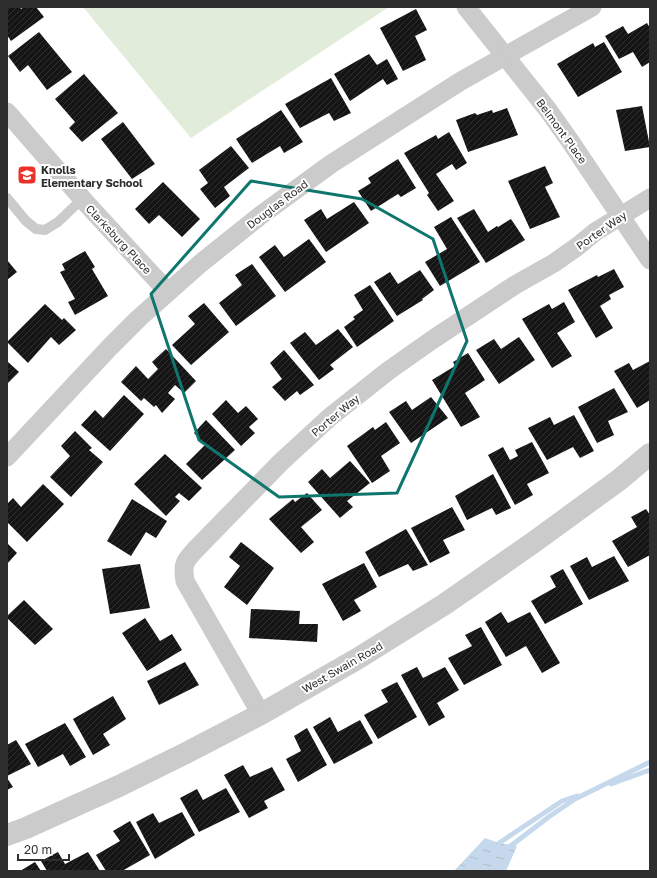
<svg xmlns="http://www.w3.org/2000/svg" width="657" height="878" viewBox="0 0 657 878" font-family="'Golos Text',sans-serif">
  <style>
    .green { fill: #e2ecdb }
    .water { fill: url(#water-ripples) }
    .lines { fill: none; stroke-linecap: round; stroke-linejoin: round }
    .stream { stroke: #c6d9ec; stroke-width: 5 }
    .building { fill: url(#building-hatch) }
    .service { stroke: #cbcbcb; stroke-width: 10 }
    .minor { stroke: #cbcbcb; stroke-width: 19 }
    .tertiary { stroke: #cbcbcb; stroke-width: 22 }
    .marked { fill: none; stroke: #0f766e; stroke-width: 3; stroke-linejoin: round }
    .labels { text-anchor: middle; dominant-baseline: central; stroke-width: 4; stroke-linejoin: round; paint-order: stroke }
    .street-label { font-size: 11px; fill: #2e2e2e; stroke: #fff }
    .poi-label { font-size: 11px; font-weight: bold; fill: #2e2e2e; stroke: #fff; text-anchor: start }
  </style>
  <defs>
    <pattern id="water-ripples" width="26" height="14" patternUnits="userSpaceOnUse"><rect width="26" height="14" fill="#c6d9ec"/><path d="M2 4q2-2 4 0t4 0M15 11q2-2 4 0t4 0" fill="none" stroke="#aabbcb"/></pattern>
    <pattern id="building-hatch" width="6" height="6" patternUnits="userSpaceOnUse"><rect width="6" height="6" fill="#151515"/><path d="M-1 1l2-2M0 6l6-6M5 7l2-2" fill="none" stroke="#2f2f2f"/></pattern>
  </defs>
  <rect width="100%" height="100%" fill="#fff"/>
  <!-- green -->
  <polygon class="green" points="83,7 389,7 191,138"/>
  <!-- water -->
  <polygon class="water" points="485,838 499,843 517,846 506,871 454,871"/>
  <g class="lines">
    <!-- stream -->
    <g class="stream">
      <polyline points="611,784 647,771 650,770"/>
      <polyline points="499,843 562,801 577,796"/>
      <polyline points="508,848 550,816 575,799 650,762"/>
    </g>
  </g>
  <!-- building -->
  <g class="building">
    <polygon points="7,7 20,7 21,9 24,7 36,7 44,17 11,41 7,35"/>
    <polygon points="416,9 427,30 415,36 426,60 403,71 380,28"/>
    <polygon points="647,23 650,28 650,62 642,67 633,52 619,59 605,36 623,26 628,34"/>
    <polygon points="39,32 72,72 47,90 28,65 20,72 8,56"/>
    <polygon points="604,42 622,72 578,97 557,64 593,43 595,47"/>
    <polygon points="369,54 377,65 387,59 398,79 387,85 383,79 350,101 334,74"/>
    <polygon points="84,74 118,113 82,142 69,128 75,122 55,99"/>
    <polygon points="331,78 351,113 334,121 329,113 300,128 285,104"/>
    <polygon points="642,106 650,147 625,151 616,110"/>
    <polygon points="507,108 518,135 468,152 456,120 475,113 477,115 492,110 493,113"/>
    <polygon points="281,110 303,142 284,153 280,146 252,163 236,139"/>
    <polygon points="123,122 155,164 132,179 101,139"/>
    <polygon points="449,132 467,163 456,170 452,164 436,174 454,201 438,211 427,195 429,193 404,153 436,135 438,139"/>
    <polygon points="231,146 249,168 224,187 230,196 215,208 200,189 208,183 199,170"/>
    <polygon points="398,159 416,188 401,197 398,194 371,211 358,191 371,183 368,178"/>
    <polygon points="545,166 553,183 545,187 560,217 530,229 508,181"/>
    <polygon points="163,182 200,219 182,237 159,215 149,224 135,209"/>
    <polygon points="354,202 369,223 326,252 304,220 321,209 327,219"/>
    <polygon points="474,209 488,232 497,226 498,227 511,219 525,240 486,263 457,218"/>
    <polygon points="451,217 480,262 440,286 425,262 447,249 434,227"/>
    <polygon points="309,239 326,262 285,292 259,257 275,245 284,257"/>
    <polygon points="85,251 95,267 92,269 108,296 75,315 68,302 75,299 60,272 65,270 62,264"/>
    <polygon points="7,260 17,272 7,280"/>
    <polygon points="252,264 276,296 236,326 219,303 242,285 235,275"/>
    <polygon points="614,269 624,287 609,295 611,299 600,306 613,328 596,338 568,290 597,275 598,277"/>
    <polygon points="420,270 434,290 422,299 423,300 397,316 374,282 390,272 398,284"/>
    <polygon points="370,285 394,321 357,347 344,327 355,319 353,317 363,310 354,295"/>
    <polygon points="564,302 575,322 557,333 572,356 552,368 522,319 549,304 552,309"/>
    <polygon points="204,303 229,332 191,365 172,345 195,324 188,316"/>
    <polygon points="45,304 62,320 64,318 76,330 59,345 51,337 28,363 7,342"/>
    <polygon points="338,329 353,347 330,365 334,369 319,380 290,343 305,332 316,345"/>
    <polygon points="519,337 535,360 499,384 476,350 494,339 501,349"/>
    <polygon points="166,349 196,381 184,393 175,385 168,393 175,399 162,413 156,405 154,407 144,398 141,401 121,382 136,366 148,379 158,369 152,362"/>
    <polygon points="284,350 314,385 300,395 297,391 285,401 272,387 282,379 270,363"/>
    <polygon points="468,353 485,380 465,393 480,417 461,427 432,380 455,366 453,362"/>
    <polygon points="7,361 19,372 7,384"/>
    <polygon points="650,361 650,400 637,408 614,371 629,363 633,370"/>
    <polygon points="614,388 628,412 608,421 614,435 597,443 578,407"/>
    <polygon points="124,395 144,414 110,451 81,425 95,410 103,418"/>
    <polygon points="431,397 448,418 411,443 389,412 406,401 412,410"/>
    <polygon points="226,400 238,413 246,406 258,419 249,427 255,433 241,446 212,414"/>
    <polygon points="574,415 594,451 580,458 573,447 547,460 528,428 550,417 554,425"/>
    <polygon points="206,420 235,450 202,480 186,464 205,445 194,433"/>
    <polygon points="386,422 400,443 381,456 390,471 372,483 347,446 373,427 375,430"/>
    <polygon points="75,431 92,448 89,450 103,462 71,497 50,477 70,456 61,446"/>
    <polygon points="532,442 549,473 527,484 533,495 515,505 488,455 503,447 510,460 518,456 515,450"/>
    <polygon points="165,454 202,488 189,501 179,493 175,497 180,501 166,516 134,484"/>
    <polygon points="350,461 370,483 347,501 353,507 340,518 308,482 322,469 330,478"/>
    <polygon points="493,474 511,508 496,515 492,508 467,520 455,496"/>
    <polygon points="43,484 64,504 27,542 7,522 7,504 13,498 21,507"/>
    <polygon points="307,493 322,510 301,527 314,542 301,553 269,519 293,499 295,502"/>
    <polygon points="132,499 167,521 156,538 146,532 131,556 107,541"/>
    <polygon points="452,507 465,530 443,540 450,553 430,563 411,528"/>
    <polygon points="646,509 650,515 650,555 628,567 612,541 637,527 631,517"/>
    <polygon points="406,529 428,565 413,571 408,564 379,577 365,552"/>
    <polygon points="241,542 274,568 247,605 224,587 240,566 229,557"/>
    <polygon points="7,543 17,553 7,564"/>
    <polygon points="614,556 629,581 589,600 570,566 587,557 592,567"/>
    <polygon points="364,563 377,587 354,600 361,611 343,621 322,584"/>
    <polygon points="140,564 150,608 110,614 102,569"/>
    <polygon points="563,569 583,604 545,624 531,601 556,587 550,576"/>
    <polygon points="24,600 53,629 35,645 7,618 7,616"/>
    <polygon points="251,609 300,611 299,624 318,624 317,642 249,638"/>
    <polygon points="501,612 508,623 530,612 560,663 542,673 526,646 506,657 485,622"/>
    <polygon points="145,618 160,641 172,634 182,650 147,671 122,633"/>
    <polygon points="481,627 502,665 464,685 448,658 472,646 465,635"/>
    <polygon points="185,662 199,685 159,705 147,681"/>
    <polygon points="417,667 423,678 445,667 459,690 437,703 445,717 429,726 401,675"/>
    <polygon points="397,682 417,717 378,739 364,715 388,702 381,690"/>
    <polygon points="113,696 126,719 103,734 110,745 93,755 73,719"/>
    <polygon points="330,717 338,732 360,720 373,743 334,764 313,727"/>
    <polygon points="65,723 86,757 70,766 63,754 38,767 25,744"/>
    <polygon points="307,728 327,765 298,782 286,759 301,751 294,736"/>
    <polygon points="16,740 31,764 7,776 7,745"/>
    <polygon points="243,765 250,777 272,767 285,790 264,801 268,808 249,818 224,775"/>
    <polygon points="7,778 13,787 7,790"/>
    <polygon points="226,788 240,812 199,832 180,798 197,789 203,800"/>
    <polygon points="182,812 195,835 155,859 136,822 153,813 159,823"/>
    <polygon points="130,821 150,855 122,871 106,871 96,855 120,841 113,831"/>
    <polygon points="58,852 65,864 88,852 100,871 47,871 41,861"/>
    <polygon points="35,862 41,871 20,871"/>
  </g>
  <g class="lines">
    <!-- service -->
    <polyline class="service" points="7,198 26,221 36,229 45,230 58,222 82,199"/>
    <!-- minor -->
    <g class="minor">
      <polyline points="466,7 548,110 570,141 650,260"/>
      <polyline points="7,112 86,203 168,292"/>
      <polyline points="7,457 109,348 139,318 201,263 261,215 331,164 461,81 592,7"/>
      <path d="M261,714l-76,-133c-3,-18 0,-20 12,-33l84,-86 49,-45 58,-46 44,-31 83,-55 39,-22 24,-17 17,-14 55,-34"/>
    </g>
    <!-- tertiary -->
    <polyline class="tertiary" points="7,835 26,828 119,786 184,754 261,714 357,659 445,604 534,542 619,480 650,454"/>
  </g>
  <!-- marked area -->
  <path class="marked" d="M251,181l111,18 71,40 34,102 -70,152 -118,4 -80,-57 -48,-146z"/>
  <!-- icons -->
  <defs>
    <symbol id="school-square" viewBox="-11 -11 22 22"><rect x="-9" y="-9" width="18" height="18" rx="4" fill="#eb3229" stroke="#fff"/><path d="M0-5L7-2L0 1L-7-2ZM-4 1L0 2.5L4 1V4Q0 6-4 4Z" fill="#fff"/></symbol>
  </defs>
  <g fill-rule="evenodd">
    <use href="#school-square" x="16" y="164" width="22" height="22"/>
  </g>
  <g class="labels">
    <!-- street labels -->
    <g class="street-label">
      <text transform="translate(562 131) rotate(54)">Belmont Place</text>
      <text transform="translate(277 204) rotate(-37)">Douglas Road</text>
      <text transform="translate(601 230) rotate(-35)">Porter Way</text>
      <text transform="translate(119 239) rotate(47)">Clarksburg Place</text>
      <text transform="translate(335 415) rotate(-40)">Porter Way</text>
      <text transform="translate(342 667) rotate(-30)">West Swain Road</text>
    </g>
    <!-- poi labels -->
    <g class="poi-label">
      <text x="41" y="169">Knolls<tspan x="41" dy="13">Elementary School</tspan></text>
    </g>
  </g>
  <!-- border -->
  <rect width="657" height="878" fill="none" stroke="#2e2e2e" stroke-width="16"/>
  <!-- scale -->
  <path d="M18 854v6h51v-6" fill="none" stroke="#2e2e2e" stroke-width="2"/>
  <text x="24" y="854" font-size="12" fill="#2e2e2e" stroke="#ffffff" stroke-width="3" paint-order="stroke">20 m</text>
</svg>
